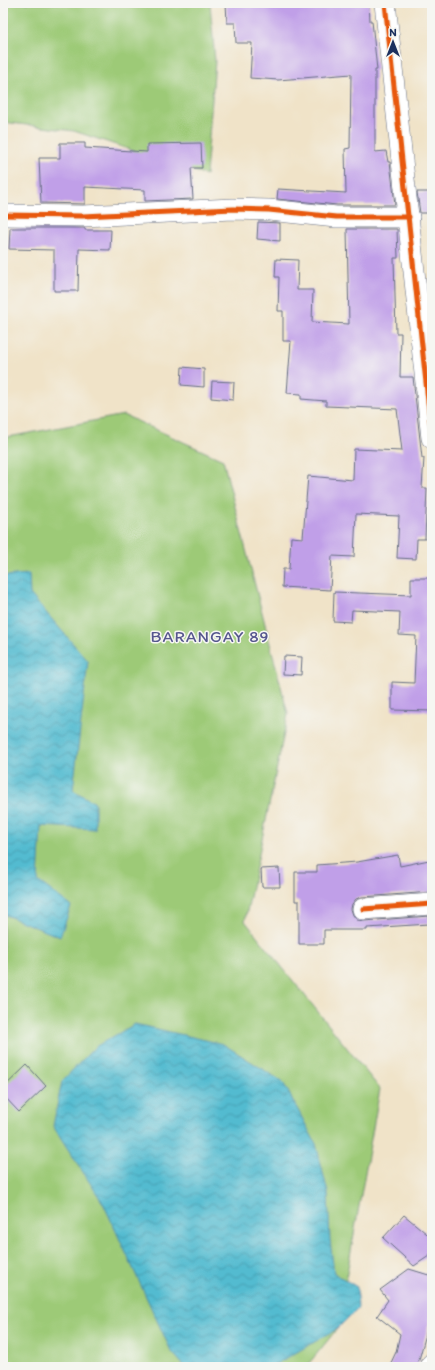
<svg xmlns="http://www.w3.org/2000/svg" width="435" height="1370" viewBox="0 0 435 1370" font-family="Itim,sans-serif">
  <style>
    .grass { fill: #9dca77; stroke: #5c7c6a }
    .water { fill: url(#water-waves); stroke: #377597 }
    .building { fill: #c09fe8 }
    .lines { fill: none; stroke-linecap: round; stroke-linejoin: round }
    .street-casing { stroke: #666e83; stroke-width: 22 }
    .street { stroke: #fff; stroke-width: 21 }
    .cycleway-casing { stroke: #f6f6f2; stroke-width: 8 }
    .cycleway { stroke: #e8590c; stroke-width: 5 }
    .labels { text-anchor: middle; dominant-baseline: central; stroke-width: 3; stroke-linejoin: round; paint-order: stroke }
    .quarter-label { font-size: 17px; letter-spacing: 1px; fill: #55568e; stroke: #f6f6f2 }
  </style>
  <defs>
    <pattern id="water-waves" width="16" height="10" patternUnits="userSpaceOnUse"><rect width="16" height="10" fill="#53bbd0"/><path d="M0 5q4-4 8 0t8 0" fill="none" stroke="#4498ac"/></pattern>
  </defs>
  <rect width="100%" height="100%" fill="#f6f6f2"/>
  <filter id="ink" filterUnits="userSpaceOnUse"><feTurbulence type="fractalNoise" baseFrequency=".025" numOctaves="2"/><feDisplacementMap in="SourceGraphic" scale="8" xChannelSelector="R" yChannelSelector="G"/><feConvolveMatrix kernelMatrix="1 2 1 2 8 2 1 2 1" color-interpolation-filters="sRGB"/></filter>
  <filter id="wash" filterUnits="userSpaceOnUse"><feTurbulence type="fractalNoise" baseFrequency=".012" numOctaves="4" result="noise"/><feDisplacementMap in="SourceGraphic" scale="16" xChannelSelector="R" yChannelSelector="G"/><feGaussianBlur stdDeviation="0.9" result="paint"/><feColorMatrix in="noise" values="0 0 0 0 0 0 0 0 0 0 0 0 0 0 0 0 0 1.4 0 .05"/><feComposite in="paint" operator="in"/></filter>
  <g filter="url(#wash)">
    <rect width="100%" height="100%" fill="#f0e3c8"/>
    <!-- grass -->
    <g class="grass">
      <polygon points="3,3 210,3 215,61 206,175 74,131 3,122"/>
      <polygon points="124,415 223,460 288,714 245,921 380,1089 337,1329 306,1367 3,1367 3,438"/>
    </g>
    <!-- water -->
    <g class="water">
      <polygon points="29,574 30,594 88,661 73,790 95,803 95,829 41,826 38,881 71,906 60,937 3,914 3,576"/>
      <polygon points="135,1024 223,1044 283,1082 316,1144 328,1193 330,1240 334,1273 357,1287 358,1308 337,1329 271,1367 185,1367 171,1351 103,1203 53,1126 62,1081 95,1047"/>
    </g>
    <g id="blocks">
      <!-- building -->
      <g class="building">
        <polygon points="226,3 369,3 370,21 372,21 377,70 375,70 375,152 386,151 388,162 390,162 395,205 337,205 277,199 278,189 346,193 345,149 350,148 351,74 278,80 250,78 252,43 236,43 235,23 227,23"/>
        <polygon points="60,143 85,143 85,148 147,152 147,144 201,143 202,168 191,168 193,199 145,201 145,190 85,187 85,204 41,203 39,158 60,158"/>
        <polygon points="417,192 432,192 432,213 420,213"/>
        <polygon points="258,222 280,223 280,241 257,239"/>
        <polygon points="10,228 85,228 85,230 111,230 110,250 79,249 78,291 54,291 54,250 9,249"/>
        <polygon points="347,229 397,229 398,258 394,258 396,333 401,333 400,377 413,377 422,458 424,458 422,488 427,488 425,539 417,539 416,559 397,558 399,516 356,514 354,557 332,556 330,590 282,587 283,569 289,569 291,537 303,538 308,476 353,480 354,449 402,451 397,409 326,406 326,401 301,399 301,394 287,393 291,341 283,341 283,311 278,311 279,277 275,277 276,259 298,260 297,290 313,290 312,322 349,324"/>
        <polygon points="182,367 204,369 204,387 181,385"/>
        <polygon points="212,381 234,382 233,400 211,398"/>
        <polygon points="411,578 432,578 432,711 392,710 392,682 414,683 416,636 399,635 400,612 352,610 351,622 333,621 334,592 411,595"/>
        <polygon points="284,656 302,657 301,675 283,674"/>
        <polygon points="398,855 400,866 429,860 432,874 432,892 362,897 356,899 352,904 351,909 353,915 357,920 364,921 429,916 429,924 367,928 367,930 324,930 324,944 299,944 299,901 295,901 295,872 317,872 317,865 357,862"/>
        <polygon points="279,868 280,887 262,887 261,869"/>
        <polygon points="27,1065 46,1086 19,1112 3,1095 3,1088"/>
        <polygon points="404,1215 432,1238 432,1254 414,1266 383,1238"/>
        <polygon points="409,1269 432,1276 432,1312 417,1367 389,1367 396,1352 400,1334 377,1316 388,1300 380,1290"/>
      </g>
    </g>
  </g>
  <g filter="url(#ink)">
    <use href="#blocks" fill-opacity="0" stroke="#666e83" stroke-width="1"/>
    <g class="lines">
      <defs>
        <g id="street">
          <polyline points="385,3 432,438"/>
          <polyline points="3,215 83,216 233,209 269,210 336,217 409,217"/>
          <polyline points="363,909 432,904"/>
          <polyline points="431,1367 432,1364"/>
        </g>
      </defs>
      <!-- street casing -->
      <use href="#street" class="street-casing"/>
      <!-- street -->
      <use href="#street" class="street"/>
      <defs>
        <g id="cycleway">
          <polyline points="385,3 432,438"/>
          <polyline points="3,215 83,216 233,209 269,210 336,217 409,217"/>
          <polyline points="363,909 432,904"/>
        </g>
      </defs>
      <!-- cycleway casing -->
      <use href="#cycleway" class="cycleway-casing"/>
      <!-- cycleway -->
      <use href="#cycleway" class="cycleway"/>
    </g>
  </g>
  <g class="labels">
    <!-- quarter labels -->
    <g class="quarter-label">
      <text x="210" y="636">BARANGAY 89</text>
    </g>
  </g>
  <!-- margin -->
  <rect width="435" height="1370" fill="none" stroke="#f6f6f2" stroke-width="16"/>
  <!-- north arrow -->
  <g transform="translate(393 42)" stroke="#f6f6f2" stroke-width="3" paint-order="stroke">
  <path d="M0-3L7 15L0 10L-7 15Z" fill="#1b2f5e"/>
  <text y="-6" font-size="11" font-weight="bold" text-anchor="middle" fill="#1b2f5e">N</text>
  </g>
</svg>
